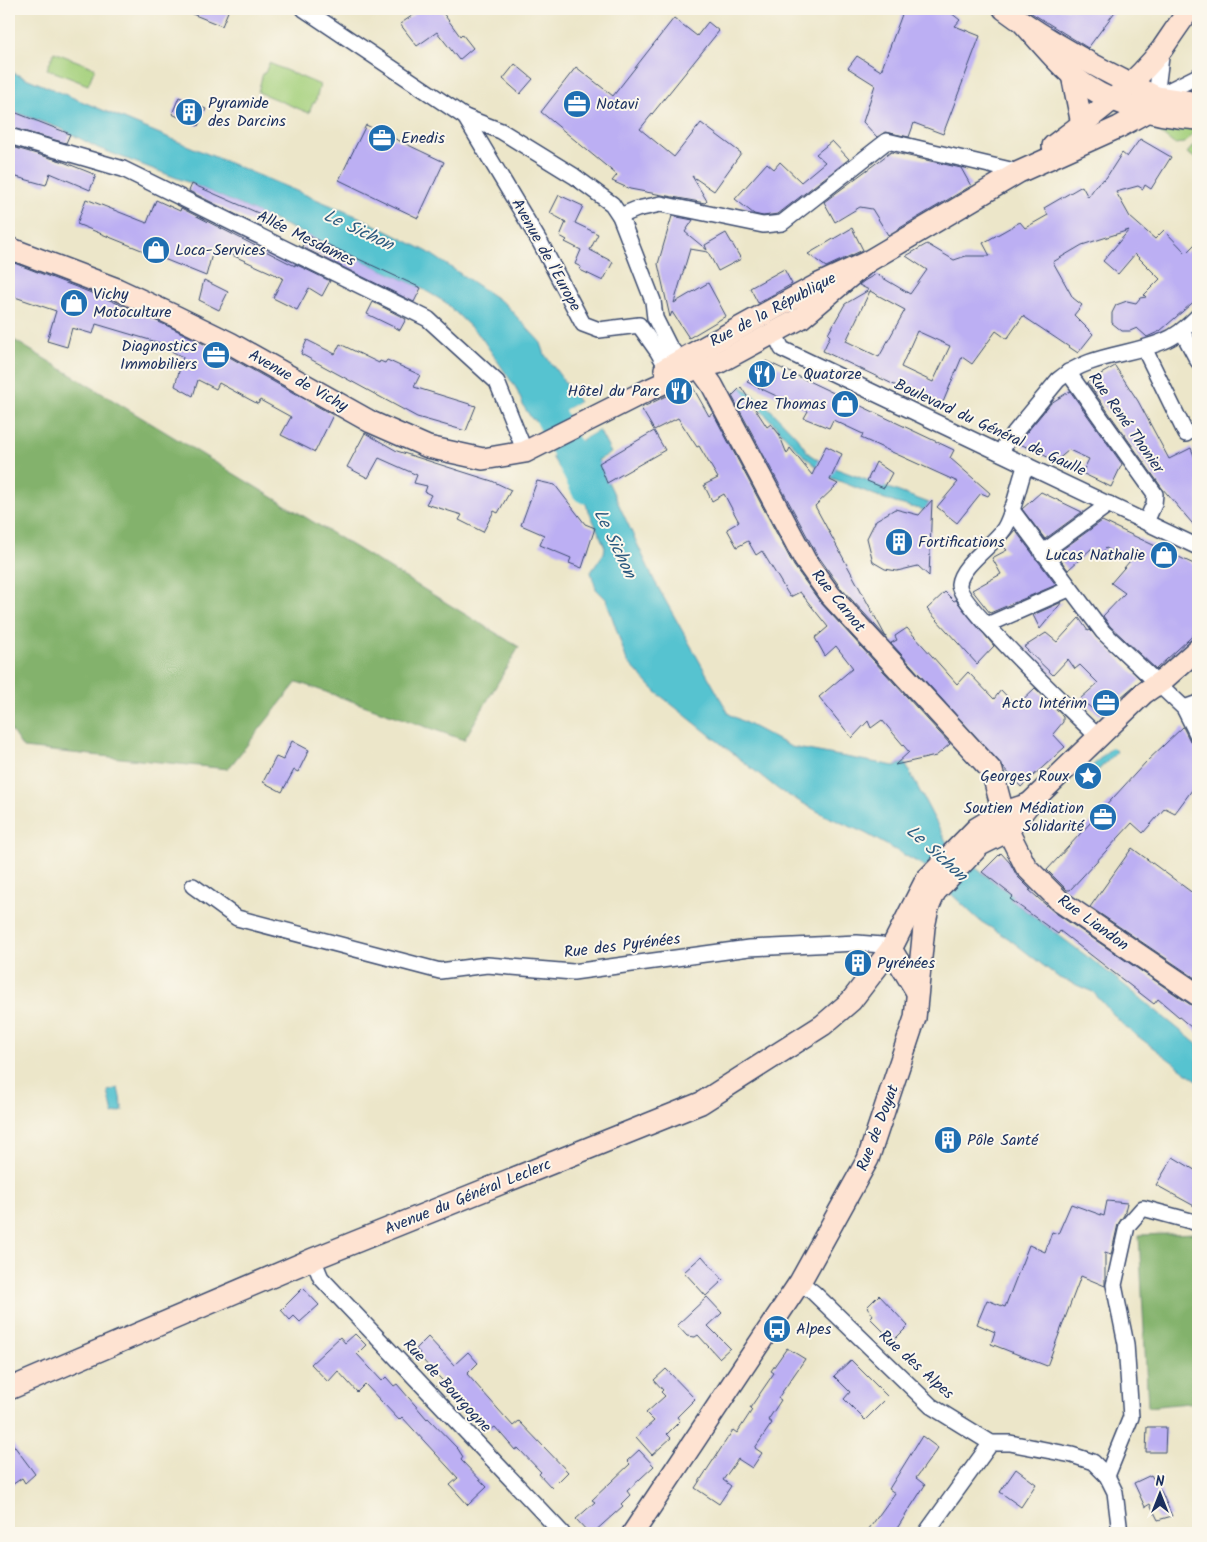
<svg xmlns="http://www.w3.org/2000/svg" width="1207" height="1542" viewBox="0 0 1207 1542" font-family="Kalam,sans-serif">
  <style>
    .green { fill: #a4d07c; stroke: #60806d }
    .forest { fill: #83b26c; stroke: #4f7065 }
    .water { fill: #57c3d0; stroke: #397997 }
    .pier { fill: #ece6c9 }
    .lines { fill: none; stroke-linecap: round; stroke-linejoin: round }
    .river { stroke: #57c3d0; stroke-width: 31 }
    .building { fill: #bcaff3; fill-rule: evenodd }
    .street-casing { stroke: #3a4a6e; stroke-width: 18 }
    .secondary-casing { stroke: #3a4a6e; stroke-width: 24 }
    .street { stroke: #fff; stroke-width: 15 }
    .secondary { stroke: #fee3d2; stroke-width: 21 }
    .labels { text-anchor: middle; dominant-baseline: central; stroke-width: 4; stroke-linejoin: round; paint-order: stroke }
    .poi-label { font-size: 16px; fill: #1b2f5e; stroke: #fbf7ec; text-anchor: start }
    .street-label { font-size: 16px; fill: #1b2f5e; stroke: #fbf7ec }
    .water-label { font-size: 18px; font-style: italic; fill: #2d5b80; stroke: #fbf7ec }
  </style>
  <rect width="100%" height="100%" fill="#fbf7ec"/>
  <filter id="ink" filterUnits="userSpaceOnUse"><feTurbulence type="fractalNoise" baseFrequency=".02" numOctaves="2"/><feDisplacementMap in="SourceGraphic" scale="10" xChannelSelector="R" yChannelSelector="G"/><feConvolveMatrix kernelMatrix="1 2 1 2 8 2 1 2 1" color-interpolation-filters="sRGB"/></filter>
  <filter id="wash" filterUnits="userSpaceOnUse"><feTurbulence type="fractalNoise" baseFrequency=".0096" numOctaves="4" result="noise"/><feDisplacementMap in="SourceGraphic" scale="20" xChannelSelector="R" yChannelSelector="G"/><feGaussianBlur stdDeviation="1.12" result="paint"/><feColorMatrix in="noise" values="0 0 0 0 0 0 0 0 0 0 0 0 0 0 0 0 0 1.4 0 .05"/><feComposite in="paint" operator="in"/></filter>
  <g filter="url(#wash)">
    <rect width="100%" height="100%" fill="#ece6c9"/>
    <!-- green -->
    <g class="green">
      <polygon points="54,52 95,68 88,85 47,69"/>
      <polygon points="269,63 320,85 315,103 313,103 309,113 258,92 263,73 265,73"/>
      <polygon points="1170,124 1198,127 1185,143 1174,144 1151,126"/>
      <polygon points="1193,146 1198,146 1198,160 1187,153"/>
    </g>
    <!-- forest -->
    <g class="forest">
      <polygon points="9,337 519,647 464,740 297,682 228,769 23,748 9,727"/>
      <polygon points="1198,1233 1198,1402 1148,1407 1139,1235"/>
    </g>
    <!-- water -->
    <g class="water">
      <polygon points="9,71 361,218 428,252 505,304 541,343 545,355 579,402 544,422 541,423 532,419 524,407 516,388 481,337 445,302 421,288 285,225 190,183 98,148 62,129 9,110"/>
      <polygon points="742,387 764,403 796,436 809,454 826,465 929,503 924,510 895,503 829,477 803,455 759,408 736,392"/>
      <polygon points="599,430 611,453 598,460 655,582 729,714 791,747 894,766 905,763 948,845 926,867 865,833 826,816 779,790 656,692 627,661 606,599 596,589 591,572 604,553 605,547 569,466 560,469 552,457"/>
      <polygon points="1112,747 1117,752 1092,776 1087,771"/>
      <polygon points="973,866 1013,896 1010,899 1112,975 1198,1045 1198,1081 1124,1026 1093,992 1058,977 1008,938 980,921 948,891"/>
      <polygon points="118,1088 123,1111 113,1114 108,1091"/>
    </g>
    <!-- pier -->
    <g class="pier">
      <polygon points="579,402 580,404 542,425 541,423"/>
      <polygon points="597,428 599,430 552,457 552,454"/>
    </g>
    <g class="lines">
      <!-- river -->
      <polyline class="river" points="533,380 586,488"/>
    </g>
    <g id="blocks">
      <!-- building -->
      <g class="building">
        <polygon points="180,9 229,9 222,26"/>
        <polygon points="422,9 440,9 460,36 462,34 473,48 459,60 437,32 417,46 400,24"/>
        <polygon points="904,9 946,9 960,20 955,26 980,36 943,134 914,123 909,137 885,132 877,137 863,122 875,85 848,68 857,56 881,71"/>
        <polygon points="1025,9 1117,9 1088,48"/>
        <polygon points="674,18 697,36 708,22 719,31 640,129 674,157 701,123 741,153 714,191 692,176 707,201 705,203 630,189 612,181 617,175 541,112 576,67 613,96"/>
        <polygon points="515,64 533,79 520,94 503,79"/>
        <polygon points="179,97 206,109 198,126 172,114"/>
        <polygon points="9,110 70,134 66,143 9,127"/>
        <polygon points="366,125 444,162 418,218 339,180"/>
        <path d="M1140,139l31,18 -20,32 -6,-4 -2,4 -5,-3 -22,6 14,25 25,22 9,-9 22,23 12,-12v57l-38,33 -13,6 -10,-9 -7,3h-8l-10,-8v-10l4,-8 11,-4 9,2 4,-5 6,-1 -2,-2 16,-16 -25,-25 -17,20 -15,-13 26,-31 -47,15 -29,17 20,36 9,7 -8,10 19,19 -15,19 -55,-37 -16,23 -11,-8 -24,33 -10,-7 -21,50 -118,-56 7,-15 -2,-2 17,-30 24,-14 -10,-5 5,-4 12,-7 34,20 17,-24 -21,-14 21,-12 27,16 12,-4h24l-7,-13 37,-21 5,6 23,-13 -4,-7 38,-22 6,11 10,-14 8,-5 16,-25 5,4zM870,291l35,19 -26,47 -33,-16zM917,331l33,15 -17,36 -32,-15z"/>
        <polygon points="832,141 849,159 778,214 763,216 754,214 735,199 767,163 774,169 780,162 801,182 825,162 816,154"/>
        <polygon points="9,146 61,161 96,175 90,190 50,173 46,185 9,175"/>
        <polygon points="891,152 961,168 971,186 888,235 872,209 860,207 835,222 824,202"/>
        <polygon points="192,184 265,216 261,227 189,191"/>
        <polygon points="559,195 583,206 575,223 598,234 590,250 613,262 603,281 580,270 581,267 575,264 581,250 565,242 567,240 560,236 566,222 550,213"/>
        <polygon points="86,199 147,223 156,200 180,211 181,208 295,266 295,264 330,281 322,296 309,288 297,310 273,298 283,278 214,247 206,276 77,224"/>
        <polygon points="672,216 693,220 685,232 707,250 705,245 726,233 741,259 718,271 708,252 690,249 674,303 708,283 726,316 689,338 672,312 670,317 658,264"/>
        <polygon points="852,228 863,250 826,267 808,254"/>
        <polygon points="307,235 421,288 414,302 302,247"/>
        <polygon points="9,261 112,301 172,328 224,354 333,415 315,452 281,435 291,417 260,400 258,404 219,383 216,389 198,380 193,396 175,386 183,357 169,350 170,346 96,324 93,334 72,328 67,347 47,341 56,311 9,295"/>
        <polygon points="784,269 792,284 758,303 750,288"/>
        <polygon points="204,280 228,292 219,310 199,300"/>
        <polygon points="373,302 406,319 400,330 367,314"/>
        <polygon points="307,340 335,354 340,344 379,363 380,361 385,363 387,360 420,375 414,387 476,406 466,431 417,417 301,354"/>
        <polygon points="766,361 954,450 950,458 990,493 988,496 981,493 957,523 937,507 958,482 861,438 863,434 833,420 829,428 804,418 808,411 747,382"/>
        <polygon points="1115,366 1138,401 1169,459 1191,448 1198,466 1198,530 1162,488 1087,382"/>
        <polygon points="691,384 709,416 713,413 794,566 820,602 950,744 936,756 895,765 909,752 882,720 871,728 868,721 852,738 819,697 853,668 836,646 825,656 815,638 828,627 800,592 790,597 762,551 756,555 748,541 737,547 727,529 739,522 724,494 712,501 704,485 718,478 699,446 697,447 678,418 654,430 641,408"/>
        <polygon points="741,387 767,427 771,424 779,434 787,454 790,448 812,475 826,446 842,454 830,480 838,484 815,506 886,637 840,587 816,553 732,396"/>
        <polygon points="1070,391 1122,464 1111,487 1082,473 1089,459 1069,450 1056,461 1018,443 1051,403"/>
        <polygon points="654,431 665,450 607,483 599,463"/>
        <polygon points="365,433 397,451 492,481 511,490 498,513 494,511 483,532 459,520 462,515 426,504 431,495 425,492 427,486 414,483 417,475 379,458 368,478 347,467"/>
        <polygon points="876,462 892,473 884,488 867,481"/>
        <polygon points="537,481 555,485 585,524 595,528 582,568 569,563 571,558 540,545 544,535 521,525"/>
        <polygon points="1041,492 1082,512 1045,539 1022,509"/>
        <polygon points="932,500 929,576 918,566 897,571 885,569 873,562 867,538 876,520 895,509 919,515"/>
        <polygon points="1102,521 1198,566 1198,631 1156,669 1110,626 1103,616 1125,593 1111,583 1130,561 1106,548 1100,555 1092,548 1068,570 1056,554"/>
        <polygon points="1015,530 1056,585 990,613 972,590 1001,574 992,558 1007,550 1002,545"/>
        <polygon points="945,592 954,601 956,600 994,646 977,664 927,609"/>
        <polygon points="1062,602 1040,629 1033,615"/>
        <polygon points="1079,618 1088,631 1090,630 1141,680 1100,715 1080,699 1098,683 1080,665 1075,669 1068,659 1053,675 1024,647 1046,633 1057,642"/>
        <polygon points="907,628 957,684 968,672 994,699 1001,690 1016,706 1035,688 1063,717 1063,722 1053,734 1065,747 1021,787 891,643 897,640 895,636"/>
        <polygon points="1183,727 1190,741 1198,745 1198,782 1175,813 1165,808 1143,833 1132,823 1070,890 1067,890 1047,870 1146,762"/>
        <polygon points="292,741 309,750 298,772 294,770 282,792 263,782 276,757 283,760"/>
        <polygon points="1132,848 1198,897 1198,980 1090,907"/>
        <polygon points="1001,853 1010,863 1017,876 1031,890 1029,890 1054,912 1191,1005 1198,1007 1198,1033 1158,999 1154,1004 1060,931 1058,934 1010,899 1013,896 982,872"/>
        <polygon points="1173,1157 1198,1172 1198,1208 1156,1185"/>
        <polygon points="1107,1201 1127,1203 1124,1215 1118,1224 1111,1255 1105,1253 1105,1286 1081,1276 1047,1366 991,1344 995,1332 977,1324 987,1300 1005,1307 1029,1245 1045,1252 1052,1232 1058,1234 1071,1204 1104,1216"/>
        <polygon points="702,1256 723,1280 706,1296 684,1272"/>
        <polygon points="303,1288 319,1305 300,1322 294,1316 290,1320 281,1310"/>
        <polygon points="879,1295 908,1326 893,1341 870,1318 873,1315 867,1307"/>
        <polygon points="707,1297 722,1313 708,1326 730,1348 719,1358 698,1335 695,1337 687,1336 677,1325"/>
        <polygon points="355,1334 366,1345 357,1354 382,1381 386,1377 394,1386 397,1384 427,1419 428,1418 458,1449 463,1457 461,1460 487,1487 468,1505 450,1485 458,1478 402,1417 399,1420 365,1384 357,1392 338,1371 328,1382 311,1364 340,1337 345,1343"/>
        <polygon points="428,1337 454,1365 468,1352 478,1363 467,1374 513,1426 519,1421 568,1472 552,1488 539,1474 541,1472 518,1448 515,1450 495,1427 492,1429 484,1424 418,1355 420,1353 416,1349"/>
        <polygon points="787,1348 805,1359 778,1398 781,1400 768,1420 772,1423 755,1448 762,1453 752,1468 738,1459 723,1480 731,1486 719,1504 695,1488 733,1430 737,1433 752,1410 750,1408 774,1373 771,1371"/>
        <polygon points="851,1360 888,1397 865,1420 844,1399 850,1392 834,1376"/>
        <polygon points="666,1369 695,1399 677,1417 680,1421 667,1434 671,1438 652,1455 636,1437 654,1421 646,1413 665,1396 661,1392 663,1390 654,1380"/>
        <polygon points="1147,1427 1166,1427 1165,1452 1146,1452"/>
        <polygon points="922,1436 938,1448 916,1478 925,1485 894,1533 866,1533 895,1493 889,1489"/>
        <polygon points="9,1439 35,1474 25,1483 22,1478 9,1487"/>
        <polygon points="639,1450 654,1466 627,1491 630,1495 621,1504 623,1506 593,1533 589,1533 576,1519 595,1502 592,1500 630,1464 627,1461"/>
        <polygon points="1016,1469 1036,1484 1021,1507 1000,1492"/>
        <polygon points="1151,1475 1162,1493 1172,1516 1158,1520 1150,1504 1145,1507 1134,1483"/>
      </g>
    </g>
  </g>
  <g filter="url(#ink)">
    <use href="#blocks" fill-opacity="0" stroke="#3a4a6e" stroke-width="1"/>
    <g class="lines">
      <defs>
        <g id="street">
          <polyline points="304,9 465,117 501,131 574,176 612,204 620,216 653,301 655,318 669,346 680,360 675,369"/>
          <polyline points="1156,97 1198,76"/>
          <polyline points="1151,104 1156,97 1162,49"/>
          <polyline points="465,117 541,244 583,324 599,330 639,325 658,352 667,368"/>
          <polyline points="9,136 123,169 428,319 497,382 525,452"/>
          <polyline points="620,216 637,209 661,204 763,225 782,223 887,141 1019,172"/>
          <polyline points="1182,331 1198,361"/>
          <polyline points="774,332 782,349 1198,547"/>
          <polyline points="1144,348 1186,434"/>
          <polyline points="1068,372 1155,494 1154,504 1146,522"/>
          <path d="M1001,453l5,-10 52,-63c31,-26 70,-24 106,-39 13,-5 24,-15 34,-25"/>
          <path d="M1026,464c-7,18 -13,52 -22,65 -11,16 -43,36 -45,55 -2,19 119,133 139,153"/>
          <polyline points="1011,509 1103,632 1184,708 1198,736"/>
          <polyline points="1042,553 1109,504"/>
          <polyline points="987,625 1069,589"/>
          <polyline points="1184,708 1198,703"/>
          <polyline points="193,886 237,918 440,971 487,965 573,972 749,948 857,943 882,945 891,949"/>
          <polyline points="313,1259 321,1278 562,1533"/>
          <polyline points="800,1282 814,1293 931,1406 991,1443 1010,1443 1072,1455 1093,1462 1107,1476 1115,1492 1120,1533"/>
          <polyline points="1107,1476 1131,1417 1126,1344 1114,1285 1127,1226 1143,1208 1198,1223"/>
          <polyline points="926,1533 991,1443"/>
        </g>
        <g id="secondary">
          <path d="M1004,9c47,35 100,62 152,88"/>
          <path d="M1023,23c16,17 32,38 50,53 36,29 80,40 125,43"/>
          <polyline points="1072,75 1082,124"/>
          <polyline points="1143,98 1156,97 1198,103"/>
          <path d="M1053,146c38,-29 79,-58 109,-97 9,-13 18,-27 28,-40"/>
          <polyline points="9,248 117,289 177,317 230,343 371,422 428,447 483,459 525,452 648,390 699,367 718,363 801,318 867,262"/>
          <polyline points="699,367 712,385 805,560 830,595 992,771 1008,831 1026,867 1061,902 1198,995"/>
          <polyline points="665,369 819,284 867,262 1019,172 1119,127 1146,112"/>
          <polyline points="891,949 917,992"/>
          <polyline points="9,1389 313,1259 701,1103 823,1025 851,1001 891,949 926,880 977,828 1002,813 1029,804"/>
          <polyline points="633,1533 800,1282 868,1159 915,1018 924,927 928,908 935,892 980,845 1008,831 1029,804 1144,693 1163,680 1198,649"/>
        </g>
      </defs>
      <!-- street casing -->
      <use href="#street" class="street-casing"/>
      <!-- secondary casing -->
      <use href="#secondary" class="secondary-casing"/>
      <!-- street -->
      <use href="#street" class="street"/>
      <!-- secondary -->
      <use href="#secondary" class="secondary"/>
    </g>
  </g>
  <!-- icons -->
  <defs>
    <symbol id="office-disc" viewBox="-11 -11 22 22"><circle r="9.5" fill="#1f6fb2" stroke="#fbf7ec"/><path d="M-6-3h4V-5.5h4V-3h4V5H-6ZM-1-4.5V-3h2v-1.5ZM-6 0V1H6V0Z" fill="#fff"/></symbol>
    <symbol id="building-disc" viewBox="-11 -11 22 22"><circle r="9.5" fill="#1f6fb2" stroke="#fbf7ec"/><path d="M-4-6H4V6H1V3H-1V6H-4ZM-2.5-4.3h1.7v1.8h-1.7ZM.8-4.3h1.7v1.8H.8ZM-2.5-1h1.7V.8h-1.7ZM.8-1h1.7V.8H.8Z" fill="#fff"/></symbol>
    <symbol id="shop-disc" viewBox="-11 -11 22 22"><circle r="9.5" fill="#1f6fb2" stroke="#fbf7ec"/><path d="M-5-2.5h2.3a2.7 3.5 0 0 1 5.4 0H5L5.5 6h-11ZM-1.5-2.5h3a1.5 2.3 0 0 0-3 0Z" fill="#fff"/></symbol>
    <symbol id="restaurant-disc" viewBox="-11 -11 22 22"><circle r="9.5" fill="#1f6fb2" stroke="#fbf7ec"/><path d="M-5-6h1v4h1v-4h1v4h1v-4h1v5L-1.5 .5V6h-2V.5L-5-1ZM5-6V6H3V1.5H1.5Q1.5-4 5-6Z" fill="#fff"/></symbol>
    <symbol id="sight-disc" viewBox="-11 -11 22 22"><circle r="9.5" fill="#1f6fb2" stroke="#fbf7ec"/><path d="M0-6L1.8-2.2L6-1.7L2.9 1.2L3.7 5.4L0 3.3L-3.7 5.4L-2.9 1.2L-6-1.7L-1.8-2.2Z" fill="#fff"/></symbol>
    <symbol id="bus-disc" viewBox="-11 -11 22 22"><circle r="9.5" fill="#1f6fb2" stroke="#fbf7ec"/><path d="M-5-6H5V4H4V6H2V4H-2V6H-4V4H-5ZM-3.5-4V0h7V-4ZM-3.5 1.2v1.5H-2V1.2ZM2 1.2v1.5H3.5V1.2Z" fill="#fff"/></symbol>
  </defs>
  <g fill-rule="evenodd">
    <use href="#office-disc" x="561" y="88" width="32" height="32"/>
    <use href="#building-disc" x="173" y="96" width="32" height="32"/>
    <use href="#office-disc" x="366" y="122" width="32" height="32"/>
    <use href="#shop-disc" x="140" y="234" width="32" height="32"/>
    <use href="#shop-disc" x="58" y="287" width="32" height="32"/>
    <use href="#office-disc" x="200" y="339" width="32" height="32"/>
    <use href="#restaurant-disc" x="746" y="358" width="32" height="32"/>
    <use href="#restaurant-disc" x="663" y="375" width="32" height="32"/>
    <use href="#shop-disc" x="829" y="388" width="32" height="32"/>
    <use href="#building-disc" x="883" y="526" width="32" height="32"/>
    <use href="#shop-disc" x="1148" y="539" width="32" height="32"/>
    <use href="#office-disc" x="1090" y="687" width="32" height="32"/>
    <use href="#sight-disc" x="1072" y="760" width="32" height="32"/>
    <use href="#office-disc" x="1087" y="801" width="32" height="32"/>
    <use href="#building-disc" x="842" y="947" width="32" height="32"/>
    <use href="#building-disc" x="932" y="1124" width="32" height="32"/>
    <use href="#bus-disc" x="761" y="1313" width="32" height="32"/>
  </g>
  <g class="labels">
    <!-- poi labels -->
    <g class="poi-label">
      <text x="208" y="103">Pyramide<tspan x="208" dy="18">des Darcins</tspan></text>
      <text x="596" y="104">Notavi</text>
      <text x="401" y="138">Enedis</text>
      <text x="175" y="250">Loca-Services</text>
      <text x="93" y="294">Vichy<tspan x="93" dy="18">Motoculture</tspan></text>
      <text x="197" y="346" text-anchor="end">Diagnostics<tspan x="197" dy="18">Immobiliers</tspan></text>
      <text x="781" y="374">Le Quatorze</text>
      <text x="660" y="391" text-anchor="end">Hôtel du Parc</text>
      <text x="826" y="404" text-anchor="end">Chez Thomas</text>
      <text x="918" y="542">Fortifications</text>
      <text x="1145" y="555" text-anchor="end">Lucas Nathalie</text>
      <text x="1087" y="703" text-anchor="end">Acto Intérim</text>
      <text x="1069" y="776" text-anchor="end">Georges Roux</text>
      <text x="1084" y="808" text-anchor="end">Soutien Médiation<tspan x="1084" dy="18">Solidarité</tspan></text>
      <text x="877" y="963">Pyrénées</text>
      <text x="967" y="1140">Pôle Santé</text>
      <text x="796" y="1329">Alpes</text>
    </g>
    <!-- street labels -->
    <g class="street-label">
      <text transform="translate(306 239) rotate(26)">Allée Mesdames</text>
      <text transform="translate(546 255) rotate(61)">Avenue de l'Europe</text>
      <text transform="translate(773 310) rotate(-28)">Rue de la République</text>
      <text transform="translate(298 381) rotate(29)">Avenue de Vichy</text>
      <text transform="translate(1126 423) rotate(55)">Rue René Thonier</text>
      <text transform="translate(990 428) rotate(25)">Boulevard du Général de Gaulle</text>
      <text transform="translate(838 601) rotate(51)">Rue Carnot</text>
      <text transform="translate(1093 923) rotate(36)">Rue Liandon</text>
      <text transform="translate(622 946) rotate(-7)">Rue des Pyrénées</text>
      <text transform="translate(878 1128) rotate(-69)">Rue de Doyat</text>
      <text transform="translate(468 1197) rotate(-22)">Avenue du Général Leclerc</text>
      <text transform="translate(916 1365) rotate(42)">Rue des Alpes</text>
      <text transform="translate(447 1386) rotate(47)">Rue de Bourgogne</text>
    </g>
    <!-- water labels -->
    <g class="water-label">
      <text transform="translate(358 231) rotate(25)">Le Sichon</text>
      <text transform="translate(614 544) rotate(64)">Le Sichon</text>
      <text transform="translate(936 854) rotate(42)">Le Sichon</text>
    </g>
  </g>
  <!-- margin -->
  <rect width="1207" height="1542" fill="none" stroke="#fbf7ec" stroke-width="30"/>
  <!-- north arrow -->
  <g transform="translate(1160 1494)" stroke="#fbf7ec" stroke-width="4" paint-order="stroke">
  <path d="M0-4L9 19L0 12L-9 19Z" fill="#1b2f5e"/>
  <text y="-8" font-size="14" font-weight="bold" text-anchor="middle" fill="#1b2f5e">N</text>
  </g>
</svg>
